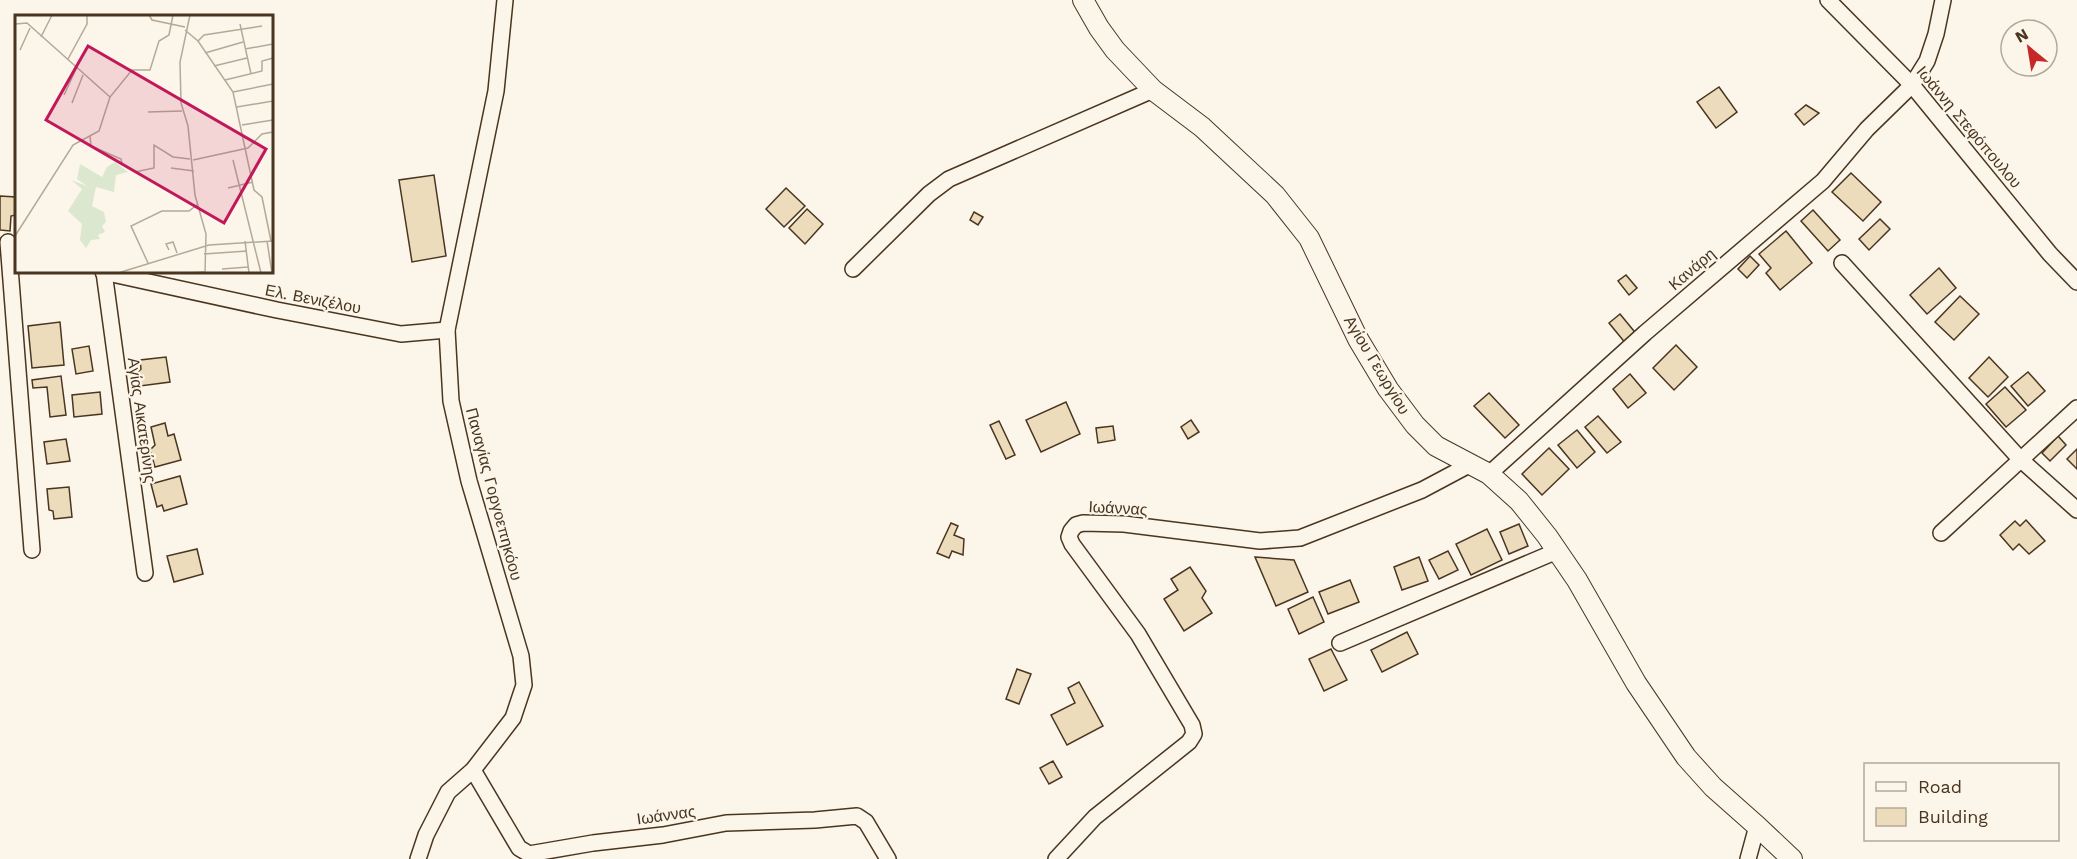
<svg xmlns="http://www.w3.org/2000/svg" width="2077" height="859" viewBox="0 0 2077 859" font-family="'Work Sans',sans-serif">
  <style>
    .building { fill: #ecdcbc; stroke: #4a3520; stroke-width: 1.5 }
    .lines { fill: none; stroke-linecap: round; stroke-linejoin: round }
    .minor-casing { stroke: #4a3520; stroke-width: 18 }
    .tertiary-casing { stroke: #4a3520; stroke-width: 22 }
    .minor { stroke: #fbf6e9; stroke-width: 15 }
    .tertiary { stroke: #fbf6e9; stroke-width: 20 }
    .labels { text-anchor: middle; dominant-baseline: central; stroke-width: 4.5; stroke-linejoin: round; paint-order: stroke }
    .street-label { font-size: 16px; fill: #4a3520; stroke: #fbf6e9 }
    .inset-road { fill: none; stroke: #b4a999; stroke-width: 1.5 }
    .view { fill: #c2185b; fill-opacity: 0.15; stroke: #c2185b; stroke-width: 3 }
    .inset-edge { fill: none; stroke: #4a3520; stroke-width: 3 }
  </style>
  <rect width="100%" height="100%" fill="#fbf6e9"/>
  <!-- building -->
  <g class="building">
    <polygon points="1719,87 1737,112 1716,128 1697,102"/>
    <polygon points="1806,105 1819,113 1804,125 1795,114"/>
    <polygon points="1851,173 1881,202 1863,221 1832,192"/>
    <polygon points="434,175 446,256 412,262 399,180"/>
    <polygon points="786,188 805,206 784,227 766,209"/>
    <polygon points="0,196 16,197 16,215 11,216 10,231 0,230"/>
    <polygon points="807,209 823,224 805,244 789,228"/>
    <polygon points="1813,210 1840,240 1828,251 1801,221"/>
    <polygon points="974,212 983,217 978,225 970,220"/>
    <polygon points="1880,219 1890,229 1869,250 1859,239"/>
    <polygon points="1786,231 1812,263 1780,290 1766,273 1771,268 1759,254"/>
    <polygon points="1750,256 1759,265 1747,278 1738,269"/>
    <polygon points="1939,268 1956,288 1927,314 1910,295"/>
    <polygon points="1626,275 1637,288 1629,295 1618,281"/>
    <polygon points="1960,296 1979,314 1954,340 1935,322"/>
    <polygon points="1620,314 1638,336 1627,345 1609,323"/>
    <polygon points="60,322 64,365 32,368 28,326"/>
    <polygon points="1676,345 1697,367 1674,390 1653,368"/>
    <polygon points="89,346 93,371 76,374 72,349"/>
    <polygon points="166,357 170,382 140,386 138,372 141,369 140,360"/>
    <polygon points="1989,357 2008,377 1988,397 1969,378"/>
    <polygon points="2028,372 2045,391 2028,406 2011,386"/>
    <polygon points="1630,374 1646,393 1628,408 1613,389"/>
    <polygon points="61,376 66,415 50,417 47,387 33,388 32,380"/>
    <polygon points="2005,387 2026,410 2006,427 1986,404"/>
    <polygon points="100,392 102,414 74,417 72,395"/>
    <polygon points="1489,393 1519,425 1505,438 1474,406"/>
    <polygon points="1066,402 1080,434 1041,452 1026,420"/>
    <polygon points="1598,416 1621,442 1607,453 1585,427"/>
    <polygon points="1191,420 1199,432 1188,439 1181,427"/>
    <polygon points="999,421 1015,455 1006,459 990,425"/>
    <polygon points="165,423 168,436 174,434 181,460 155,467 150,450 155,445 151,427"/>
    <polygon points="1113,426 1115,440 1098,443 1096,428"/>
    <polygon points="1577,430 1595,452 1577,468 1558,445"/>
    <polygon points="2058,436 2066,445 2050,461 2042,453"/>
    <polygon points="66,439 70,461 47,464 44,442"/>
    <polygon points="1549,448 1569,469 1542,495 1522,474"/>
    <polygon points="2077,449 2077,469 2067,459"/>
    <polygon points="180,476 187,504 164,511 162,505 157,507 151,484"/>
    <polygon points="69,487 72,517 54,519 53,511 49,510 47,489"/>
    <polygon points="2026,520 2045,541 2029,554 2019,544 2013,550 2000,535 2015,521 2020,526"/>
    <polygon points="951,523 958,526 954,535 964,539 963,555 952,551 949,558 937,553"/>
    <polygon points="1519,524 1528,546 1509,554 1500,532"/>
    <polygon points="1487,529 1502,560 1471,575 1456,544"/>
    <polygon points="197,549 203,574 174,582 167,556"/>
    <polygon points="1448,551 1458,570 1439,579 1429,560"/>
    <polygon points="1255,557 1294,560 1308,592 1276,606"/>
    <polygon points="1419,557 1428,581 1402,590 1394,567"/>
    <polygon points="1190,567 1206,591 1202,598 1212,613 1184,631 1164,599 1178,590 1171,579"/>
    <polygon points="1350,580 1359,602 1328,614 1319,592"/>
    <polygon points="1313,597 1324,622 1299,634 1288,609"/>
    <polygon points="1407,632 1418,654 1382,672 1371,650"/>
    <polygon points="1331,649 1347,680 1324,691 1309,659"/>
    <polygon points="1017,669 1031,674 1019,704 1006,699"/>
    <polygon points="1079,682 1103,726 1067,745 1051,715 1075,703 1068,688"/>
    <polygon points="1053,761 1062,777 1049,784 1040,768"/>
  </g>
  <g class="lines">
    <defs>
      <g id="minor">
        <polyline points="1828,0 1912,85 2050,254 2077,282"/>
        <polyline points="8,242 32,550"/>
        <polyline points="1842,263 2020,459 2077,510"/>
        <polyline points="853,269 929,194 949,179 1153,90"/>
        <polyline points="103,272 277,310 401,334 447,330"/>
        <polyline points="104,272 145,573"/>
        <polyline points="1489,474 1645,333 1823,181 1867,129 1912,85 1927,61 1936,34 1943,0"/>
        <polyline points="1941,533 2077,408"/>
        <polyline points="1340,643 1557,551"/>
        <polyline points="473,770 519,848 529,854 593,843 663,835 726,823 815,820 857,816 866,822 888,859"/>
        <polyline points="418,859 426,835 448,792 473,770 513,718 524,685 521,656 469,481 451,401 447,330 496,91 505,0"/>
        <polyline points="1056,859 1095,817 1189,742 1194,734 1192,725 1138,634 1072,544 1069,537 1071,531 1076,525 1083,523 1124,524 1260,541 1300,538 1422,490 1469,465"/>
        <polyline points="1748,859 1757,826"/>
      </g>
      <polyline id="tertiary" points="1083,0 1099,28 1115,50 1153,90 1202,127 1275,195 1309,238 1358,339 1388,389 1415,425 1436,446 1489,474 1519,501 1547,536 1577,580 1636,683 1686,757 1713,787 1757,826 1792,859"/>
    </defs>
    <!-- minor casing -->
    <use href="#minor" class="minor-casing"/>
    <!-- tertiary casing -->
    <use href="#tertiary" class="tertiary-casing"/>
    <!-- minor -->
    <use href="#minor" class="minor"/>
    <!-- tertiary -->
    <use href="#tertiary" class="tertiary"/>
  </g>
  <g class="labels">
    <!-- street labels -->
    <g class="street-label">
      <text transform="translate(1969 127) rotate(50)">Ιωάννη Στεφόπουλου</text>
      <text transform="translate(1692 269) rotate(-40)">Κανάρη</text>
      <text transform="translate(313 299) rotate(11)">Ελ. Βενιζέλου</text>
      <text transform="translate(1377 365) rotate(59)">Αγίου Γεωργίου</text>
      <text transform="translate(142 420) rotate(82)">Αγίας Αικατερίνης</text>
      <text transform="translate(494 494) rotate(75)">Παναγίας Γοργοεπηκόου</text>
      <text transform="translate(1118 508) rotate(3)">Ιωάννας</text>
      <text transform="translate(666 815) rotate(-8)">Ιωάννας</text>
    </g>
  </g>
  <!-- overview -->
  <g transform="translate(15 15)">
    <rect width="258" height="258" fill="#fbf6e9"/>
    <path d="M100,147l13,10 -12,3 -2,17 -18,-5 -4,19 12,6 2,10 -4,4 3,6 -7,3 2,4 -9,1 -5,8 -6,-8 2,-16 -14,-13 14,-22 -11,-9 16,6 -10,-7 3,-15 22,13 5,-10z" fill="#dce7d0"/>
    <path class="inset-road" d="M134,0l3,5 33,7M175,0l-10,47 1,41 7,23 7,69 11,39 -1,39M0,9l12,-1 83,74M225,9l11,50M170,15l13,11 35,51 21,98 8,7 9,44M26,22l11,-22M183,26l6,-6 58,-9M230,34l28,-5M5,35l10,-22M190,38l38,-11M53,44l19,-35v-9M199,51l33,-8M210,65l37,-9v-10l11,-3M218,77l40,-8M49,80l13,-28M57,88l11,-28M222,92l36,-6M133,97l34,-1M227,110l31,-5M75,121l1,10 30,13 1,5 13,8 19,-4v-23l19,12 17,2M178,145l55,-12 14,-14 11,-2M218,145l28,113M156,153l23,3M213,173l25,-6M0,221l58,-91 26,-14 11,-34 22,-27h18l9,-29 10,-6 4,-20M230,226l4,32M252,226l5,32M154,235l-3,-6 7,-2 4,11M189,239l43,-3M133,248l-17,-37 31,-15h27l9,-7M207,254l26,-2M103,258l91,-28 64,-4M170,258l19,-1"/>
    <path class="view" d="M73,31l178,103 -42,74 -178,-103z"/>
    <rect width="258" height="258" class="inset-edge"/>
  </g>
  <!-- legend -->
  <rect x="1864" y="763" width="195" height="78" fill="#fbf6e9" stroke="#b4a999" stroke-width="1.5"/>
  <rect x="1876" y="782" width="30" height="9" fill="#fbf6e9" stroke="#b4a999" stroke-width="1.5"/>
  <text x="1918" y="793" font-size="18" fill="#4a3520">Road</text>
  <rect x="1876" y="808" width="30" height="18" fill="#ecdcbc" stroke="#b4a999" stroke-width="1.5"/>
  <text x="1918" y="823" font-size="18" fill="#4a3520">Building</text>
  <!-- north arrow -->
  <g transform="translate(2029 48) rotate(330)"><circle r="28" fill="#fbf6e9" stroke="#b4a999" stroke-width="1.5"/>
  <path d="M0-4.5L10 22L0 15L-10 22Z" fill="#c62828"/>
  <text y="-9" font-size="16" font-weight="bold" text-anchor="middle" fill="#4a3520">N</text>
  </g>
</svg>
